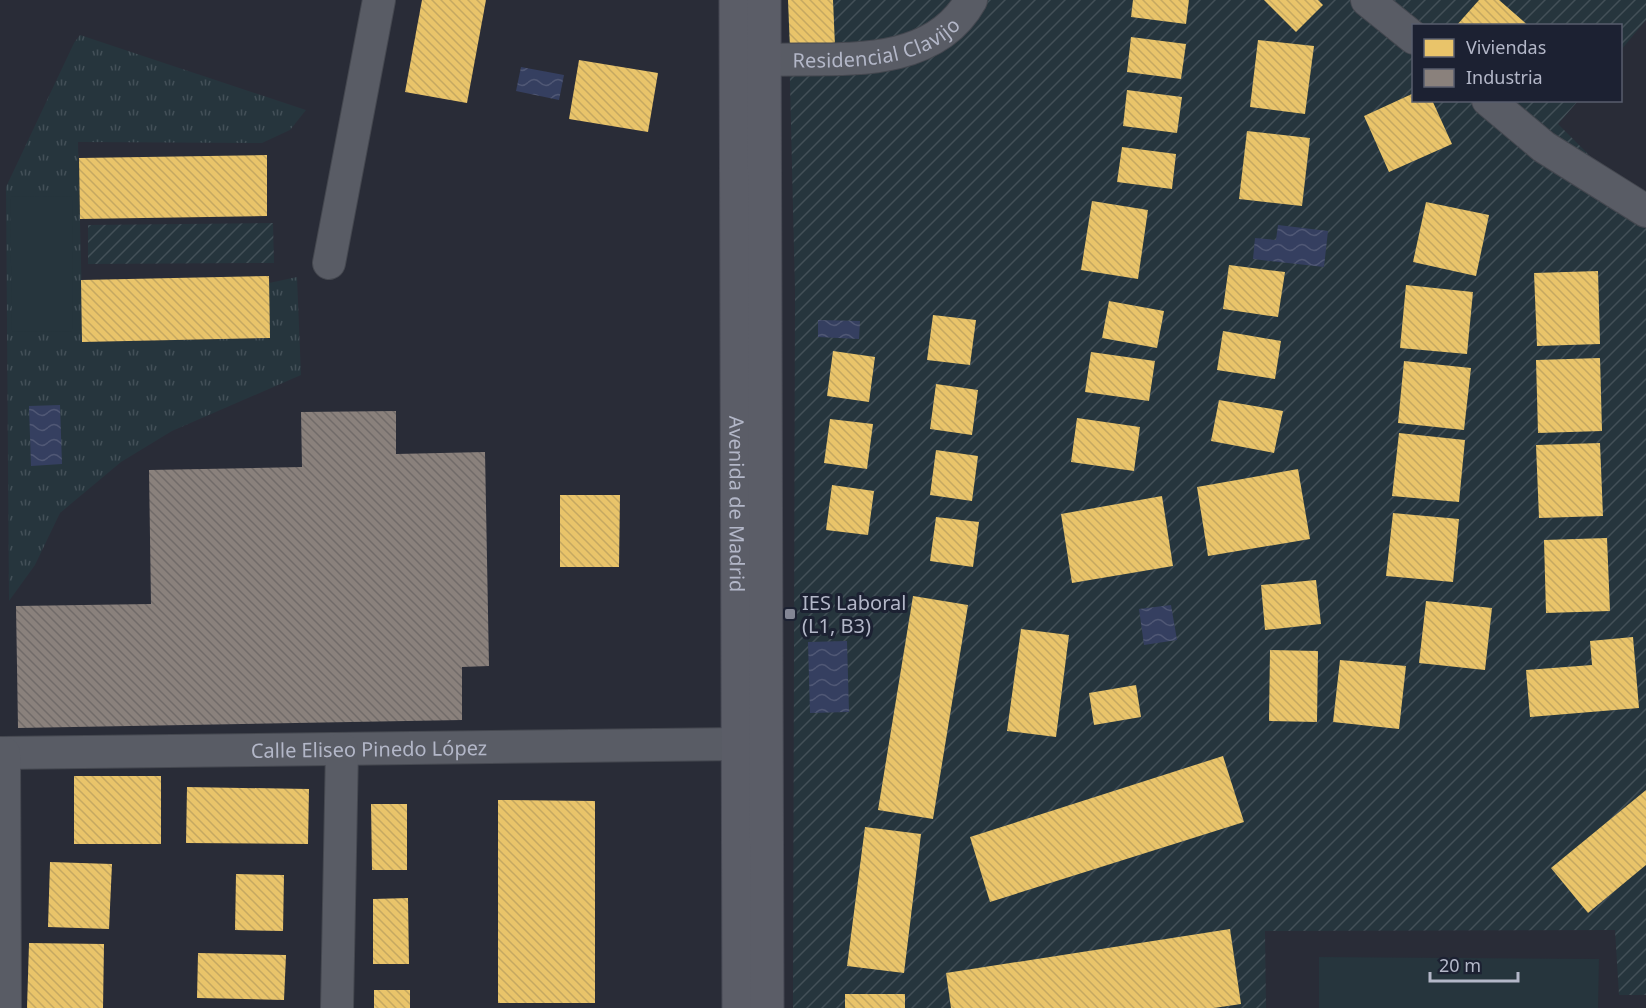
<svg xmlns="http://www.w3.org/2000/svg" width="1646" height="1008" viewBox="0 0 1646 1008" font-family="'Noto Sans',sans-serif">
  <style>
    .park { fill: url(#park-tufts) }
    .garden { fill: url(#garden-furrows) }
    .pitch { fill: #26353d }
    .water { fill: url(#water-waves) }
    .homes { fill: url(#homes-back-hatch) }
    .industry { fill: url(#industry-back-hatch) }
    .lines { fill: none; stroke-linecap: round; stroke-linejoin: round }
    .minor-casing { stroke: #454850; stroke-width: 34 }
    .primary-casing { stroke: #474954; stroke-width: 35 }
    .minor { stroke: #595c65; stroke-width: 32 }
    .primary { stroke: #5b5d67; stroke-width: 33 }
    .poi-dot { fill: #838695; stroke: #1c2132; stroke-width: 2 }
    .labels { text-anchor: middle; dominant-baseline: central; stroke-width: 6; stroke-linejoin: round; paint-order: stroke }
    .street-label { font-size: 20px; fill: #b3b7c8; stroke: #1c2132 }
    .poi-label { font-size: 20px; fill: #b3b7c8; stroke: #1c2132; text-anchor: start }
  </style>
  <defs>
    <pattern id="park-tufts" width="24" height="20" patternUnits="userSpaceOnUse" patternTransform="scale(1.5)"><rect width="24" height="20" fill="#26353d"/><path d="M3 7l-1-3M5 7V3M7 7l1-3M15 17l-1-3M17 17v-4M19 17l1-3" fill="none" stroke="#435058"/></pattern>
    <pattern id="garden-furrows" width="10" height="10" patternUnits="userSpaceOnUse" patternTransform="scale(1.5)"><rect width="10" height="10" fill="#26353d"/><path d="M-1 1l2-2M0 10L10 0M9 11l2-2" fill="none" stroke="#435058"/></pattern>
    <pattern id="water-waves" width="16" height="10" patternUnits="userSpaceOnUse" patternTransform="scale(1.5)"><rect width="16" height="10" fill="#353f60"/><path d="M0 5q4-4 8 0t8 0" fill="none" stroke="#505875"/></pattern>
    <pattern id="homes-back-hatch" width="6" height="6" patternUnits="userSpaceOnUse" patternTransform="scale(1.5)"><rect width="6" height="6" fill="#e9c46a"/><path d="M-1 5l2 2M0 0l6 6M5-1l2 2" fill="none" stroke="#c5a861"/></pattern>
    <pattern id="industry-back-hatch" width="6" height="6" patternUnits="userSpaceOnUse" patternTransform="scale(1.5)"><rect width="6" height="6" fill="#8a817c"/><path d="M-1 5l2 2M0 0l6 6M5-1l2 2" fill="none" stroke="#716b69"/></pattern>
  </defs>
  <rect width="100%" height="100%" fill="#292c37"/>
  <!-- park -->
  <polygon class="park" points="80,35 306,110 290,130 262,143 78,142 83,342 269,338 269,283 297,277 301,375 172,431 121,462 60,513 35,565 9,601 6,187 74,43"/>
  <!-- garden -->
  <g class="garden">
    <polygon points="788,0 1646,0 1646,20 1621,50 1620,26 1414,26 1414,100 1578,101 1558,124 1646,212 1646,995 1619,995 1615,930 1265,931 1266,1008 793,1008 795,291"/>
    <polygon points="273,223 274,263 88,264 88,225"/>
  </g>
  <!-- pitch -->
  <g class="pitch">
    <polygon points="72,196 73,331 12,332 10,197"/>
    <polygon points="1319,957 1599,959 1598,1008 1319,1008"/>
  </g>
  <!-- water -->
  <g class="water">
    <polygon points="521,67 564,75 559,100 516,91"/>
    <polygon points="1278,225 1328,231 1324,267 1253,259 1255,238 1276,240"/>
    <polygon points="818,320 860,321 859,339 818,337"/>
    <polygon points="60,405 62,464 31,466 29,406"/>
    <polygon points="1171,605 1177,640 1144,645 1139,609"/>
    <polygon points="847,641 849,712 810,713 808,642"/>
  </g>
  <!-- homes -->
  <g class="homes">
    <polygon points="422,0 486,0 467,103 405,92"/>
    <polygon points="788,0 833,0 835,46 790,48"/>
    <polygon points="1133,0 1189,0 1186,24 1131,17"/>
    <polygon points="1264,0 1318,0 1323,5 1296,32"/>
    <polygon points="1479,0 1499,0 1529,26 1456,26"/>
    <polygon points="1131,37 1186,44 1181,79 1127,72"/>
    <polygon points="1258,40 1314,46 1305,114 1250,107"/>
    <polygon points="579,60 658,73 648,132 569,119"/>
    <polygon points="1127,90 1182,97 1177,133 1123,126"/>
    <polygon points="1414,93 1414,100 1432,100 1452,144 1389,172 1364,116"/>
    <polygon points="1247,131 1310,138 1302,206 1239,199"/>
    <polygon points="1122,147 1176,154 1172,189 1117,182"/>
    <polygon points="267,155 267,216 80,219 79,158"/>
    <polygon points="1092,201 1148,210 1138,279 1081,270"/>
    <polygon points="1426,202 1489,215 1476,276 1413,262"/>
    <polygon points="1229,265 1285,272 1278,317 1223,309"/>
    <polygon points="1598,271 1600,344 1537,346 1534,273"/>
    <polygon points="269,276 270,338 82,342 81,280"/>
    <polygon points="1406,285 1473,292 1467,354 1400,348"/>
    <polygon points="1109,301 1164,311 1157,348 1102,338"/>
    <polygon points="933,315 976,320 970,365 927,360"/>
    <polygon points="1223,331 1281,341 1275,379 1217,370"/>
    <polygon points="833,351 875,357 869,402 827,396"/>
    <polygon points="1091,352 1155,361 1149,401 1085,392"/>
    <polygon points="1600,358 1602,431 1538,433 1536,360"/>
    <polygon points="1404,361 1471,368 1464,430 1398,423"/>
    <polygon points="936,384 978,390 972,435 930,429"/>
    <polygon points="1219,400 1283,411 1274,453 1211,441"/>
    <polygon points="1077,418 1140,427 1134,471 1071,462"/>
    <polygon points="830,419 873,424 867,469 824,463"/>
    <polygon points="1399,433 1465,440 1459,502 1392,496"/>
    <polygon points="1600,443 1603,516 1539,518 1536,445"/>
    <polygon points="936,450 978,456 972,501 930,495"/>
    <polygon points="1298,469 1310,539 1208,556 1197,487"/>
    <polygon points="832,485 874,491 868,535 826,530"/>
    <polygon points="560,495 620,495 619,567 560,567"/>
    <polygon points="1162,496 1173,566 1072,583 1061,514"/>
    <polygon points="1393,513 1459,519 1453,582 1386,576"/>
    <polygon points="936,517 979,522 973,567 930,561"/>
    <polygon points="1607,538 1610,611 1546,613 1544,540"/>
    <polygon points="1316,580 1321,624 1265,630 1261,585"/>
    <polygon points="913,596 968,605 933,819 878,810"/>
    <polygon points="1426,601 1492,608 1485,670 1419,663"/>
    <polygon points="1021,629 1069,635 1056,737 1007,731"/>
    <polygon points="1633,637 1639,708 1530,717 1526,670 1592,665 1590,641"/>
    <polygon points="1270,650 1318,651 1317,722 1269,721"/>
    <polygon points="1340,660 1406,666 1399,729 1333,722"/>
    <polygon points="1136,685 1141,717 1094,725 1089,693"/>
    <polygon points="1223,756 1244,822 990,902 970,837"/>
    <rect x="74" y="776" width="87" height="68"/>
    <polygon points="187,787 309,789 308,844 186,843"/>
    <polygon points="1646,790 1646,865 1588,913 1551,868"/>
    <polygon points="498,800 595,801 595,1003 498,1003"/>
    <polygon points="371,804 407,804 407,870 372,870"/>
    <polygon points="865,827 921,834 904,973 847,966"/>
    <polygon points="50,862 112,864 109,929 48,927"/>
    <polygon points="236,874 284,875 283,931 235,930"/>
    <polygon points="408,898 409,964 373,964 373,899"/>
    <polygon points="1230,929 1241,1004 1214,1008 951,1008 946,973"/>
    <polygon points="29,943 104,944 103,1008 27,1008"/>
    <polygon points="198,953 286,955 284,1000 197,998"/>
    <rect x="374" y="990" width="36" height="18"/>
    <rect x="845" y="994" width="60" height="14"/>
  </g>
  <!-- industry -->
  <polygon class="industry" points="396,411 396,454 485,452 489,666 462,667 462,720 18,728 16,606 151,604 149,470 302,467 301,412"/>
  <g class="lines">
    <defs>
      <g id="minor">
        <polyline points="1367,0 1414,38"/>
        <path id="s1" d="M765,60c69,-3 166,12 206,-60"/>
        <polyline points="1488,100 1544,147 1646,211"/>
        <polyline points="329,263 379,0"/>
        <path id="s2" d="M0,753l739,-9"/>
        <polyline points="4,753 5,1008"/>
        <polyline points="337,1008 342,749"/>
      </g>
      <g id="primary">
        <path id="s3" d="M736,0l3,1008"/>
        <polyline points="764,0 767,1008"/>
      </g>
    </defs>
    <!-- minor casing -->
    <use href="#minor" class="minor-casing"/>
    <!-- primary casing -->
    <use href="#primary" class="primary-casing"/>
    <!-- minor -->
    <use href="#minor" class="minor"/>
    <!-- primary -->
    <use href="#primary" class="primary"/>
  </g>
  <!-- markers -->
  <rect class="poi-dot" x="784" y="608" width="12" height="12" rx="3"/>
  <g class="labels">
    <!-- street labels -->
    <g class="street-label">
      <text stroke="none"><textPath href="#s1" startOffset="114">Residencial Clavijo</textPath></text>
      <text stroke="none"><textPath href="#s3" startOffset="504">Avenida de Madrid</textPath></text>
      <text stroke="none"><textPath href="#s2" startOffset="369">Calle Eliseo Pinedo López</textPath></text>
    </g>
    <!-- poi labels -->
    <g class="poi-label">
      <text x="802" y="602">IES Laboral<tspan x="802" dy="23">(L1, B3)</tspan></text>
    </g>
  </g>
  <!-- legend -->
  <rect x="1412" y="24" width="210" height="78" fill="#1c2132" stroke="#585d6e" stroke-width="1.5"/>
  <rect x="1424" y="39" width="30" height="18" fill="#e9c46a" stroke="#585d6e" stroke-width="1.5"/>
  <text x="1466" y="54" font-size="18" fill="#b3b7c8">Viviendas</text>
  <rect x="1424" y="69" width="30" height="18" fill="#8a817c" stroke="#585d6e" stroke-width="1.5"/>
  <text x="1466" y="84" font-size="18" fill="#b3b7c8">Industria</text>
  <!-- scale -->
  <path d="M1430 972v9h88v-9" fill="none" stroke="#b3b7c8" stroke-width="3"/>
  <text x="1439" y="972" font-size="18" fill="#b3b7c8" stroke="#1c2132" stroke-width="4.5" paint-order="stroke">20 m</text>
</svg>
